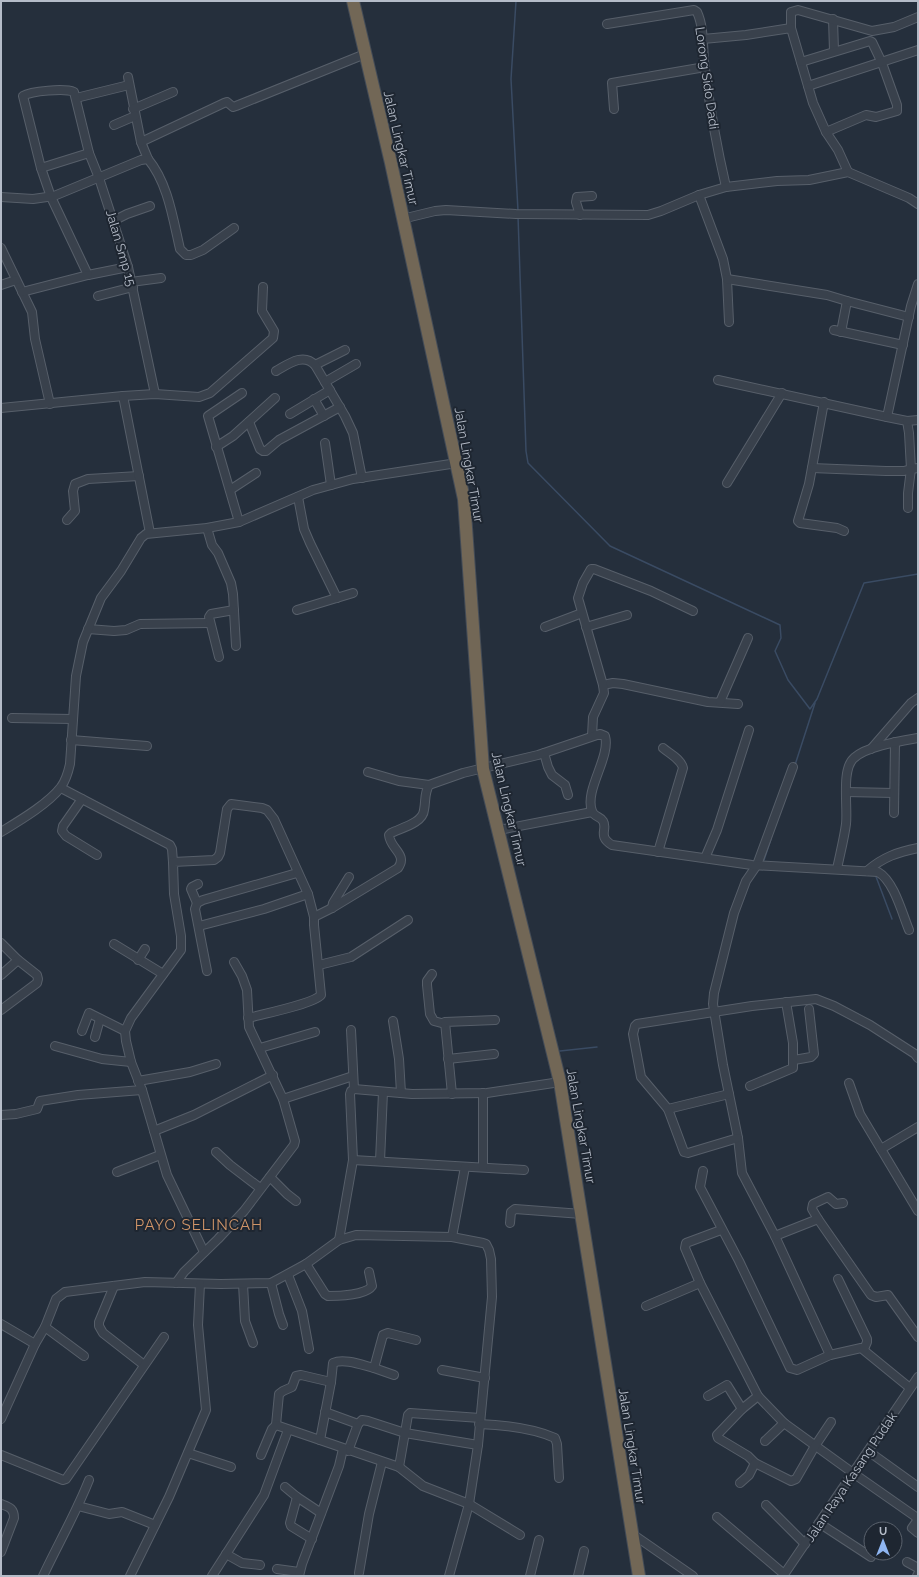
<svg xmlns="http://www.w3.org/2000/svg" width="919" height="1577" viewBox="0 0 919 1577" font-family="Raleway,sans-serif">
  <style>
    .lines { fill: none; stroke-linecap: round; stroke-linejoin: round }
    .stream { stroke: #3a4b63; stroke-width: 1.5 }
    .minor-casing { stroke: #575f6a; stroke-width: 10 }
    .highway-casing { stroke: #444c57; stroke-width: 14 }
    .minor { stroke: #39414c; stroke-width: 8 }
    .highway { stroke: #726756; stroke-width: 12 }
    .labels { text-anchor: middle; dominant-baseline: central; stroke-width: 4; stroke-linejoin: round; paint-order: stroke }
    .street-label { font-size: 13px; fill: #b5bcc8; stroke: #1e2631 }
    .quarter-label { font-size: 15px; letter-spacing: 1px; fill: #cf9468; stroke: #1e2631 }
  </style>
  <rect width="100%" height="100%" fill="#252f3c"/>
  <g class="lines">
    <!-- stream -->
    <g class="stream">
      <polyline points="516,1 511,79 518,211"/>
      <polyline points="518,216 526,451 528,463 610,546 780,625 781,638 775,651 788,680 810,709 817,699 864,583 918,574"/>
      <polyline points="795,765 815,703"/>
      <polyline points="764,860 771,839"/>
      <polyline points="875,874 892,919"/>
      <polyline points="560,1051 597,1047"/>
    </g>
    <defs>
      <g id="minor">
        <polyline points="833,19 834,51"/>
        <path d="M607,24l87,-14 3,2c8,17 5,39 8,57 5,40 12,79 21,118"/>
        <polyline points="791,28 791,12 798,10 872,31 894,27 918,17"/>
        <polyline points="703,39 746,35 791,28 813,103 826,132 838,150 848,172"/>
        <polyline points="801,62 870,41 872,42 882,63 897,105 897,111 876,117 866,115 826,132"/>
        <polyline points="128,77 141,142 148,159"/>
        <polyline points="808,86 918,50"/>
        <polyline points="76,98 129,85"/>
        <polyline points="133,109 173,92"/>
        <polyline points="614,109 612,83 705,67"/>
        <polyline points="114,125 135,116"/>
        <polyline points="141,142 224,103 227,102 233,107 236,106 365,54"/>
        <path d="M89,153l-15,-61c-9,-4 -43,-1 -51,4l18,72 10,29 37,78 40,-8"/>
        <polyline points="41,168 89,153 99,178 128,267 155,394"/>
        <polyline points="699,195 723,259 727,279 729,322"/>
        <path d="M1,197l32,2 21,-3 87,-36 7,-1c20,24 25,60 32,90l6,6h5l12,-5 31,-22"/>
        <polyline points="580,215 576,202 577,197 592,196"/>
        <polyline points="402,219 435,211 446,210 516,214 648,215 661,211 699,195 726,187 777,181 809,180 848,172 909,198 918,204"/>
        <polyline points="113,221 127,214 150,206"/>
        <polyline points="1,248 32,312 35,339 50,404"/>
        <polyline points="727,279 827,295 847,301 841,332"/>
        <polyline points="131,282 161,278"/>
        <polyline points="1,285 16,280"/>
        <polyline points="22,292 88,275"/>
        <polyline points="98,296 133,287"/>
        <polyline points="847,301 909,317"/>
        <polyline points="834,330 903,345"/>
        <polyline points="315,365 345,350"/>
        <path d="M276,371c11,-6 27,-19 39,-6l30,51 8,17 9,45"/>
        <polyline points="718,380 887,417 911,306 918,284"/>
        <polyline points="325,382 356,364"/>
        <polyline points="314,399 324,416"/>
        <polyline points="824,402 809,484 798,521 800,523 837,528 844,531"/>
        <polyline points="1,408 123,396"/>
        <polyline points="290,414 330,390"/>
        <polyline points="887,417 907,421 909,433 911,469 918,468"/>
        <polyline points="907,421 918,420"/>
        <polyline points="249,422 260,449 263,451 266,451 279,440 340,407"/>
        <polyline points="325,443 331,485"/>
        <polyline points="216,447 233,436 275,398"/>
        <polyline points="812,468 886,471 904,471 911,469 908,493 908,508"/>
        <polyline points="727,483 782,393"/>
        <polyline points="230,490 256,473"/>
        <polyline points="298,497 304,529 310,543 337,598"/>
        <polyline points="67,520 75,511 73,491 75,484 88,479 139,476"/>
        <polyline points="239,522 208,416 242,393"/>
        <polyline points="207,528 212,545 218,553 231,583 233,594 236,646"/>
        <polyline points="150,533 123,396 155,394 199,397 210,393 273,338 274,331 262,311 263,287"/>
        <polyline points="297,610 353,593"/>
        <polyline points="545,627 582,613"/>
        <polyline points="586,627 627,615"/>
        <polyline points="88,629 114,631 126,630 140,624 210,623"/>
        <polyline points="219,657 209,617 211,614 234,610"/>
        <polyline points="603,685 613,683 623,684 708,702 738,704"/>
        <polyline points="720,702 748,638"/>
        <polyline points="12,718 72,719"/>
        <polyline points="592,736 593,717 604,693 603,685 578,598 583,583 591,569 594,569 651,591 693,611"/>
        <polyline points="71,740 147,746"/>
        <polyline points="871,749 911,703 918,698"/>
        <polyline points="544,753 548,767 552,775 565,785 568,795"/>
        <polyline points="793,767 757,865 746,881 734,913 714,993 713,1004 723,1065 738,1138 742,1173 775,1236 830,1355"/>
        <polyline points="368,772 399,781 429,785"/>
        <polyline points="61,788 170,845 172,849 173,862"/>
        <polyline points="846,792 894,793"/>
        <polyline points="82,799 63,826 62,831 66,836 97,855"/>
        <polyline points="894,813 895,742"/>
        <polyline points="499,830 592,812"/>
        <path d="M1,832c18,-11 47,-28 60,-45 5,-7 7,-14 9,-23l6,-88 7,-34 18,-44 20,-27 20,-33 5,-4 61,-6 32,-6 74,-32 40,-11 104,-16"/>
        <path d="M658,852l25,-84c-2,-9 -13,-14 -20,-20"/>
        <polyline points="705,858 717,830 749,730"/>
        <path d="M837,869c3,-15 7,-30 9,-45 2,-17 -5,-55 8,-66 13,-12 47,-17 64,-20"/>
        <path d="M867,871c16,-14 31,-19 51,-23"/>
        <polyline points="197,903 191,889 192,887 198,884"/>
        <polyline points="332,908 333,903 349,877"/>
        <polyline points="199,926 264,909 308,894"/>
        <polyline points="1,943 18,960 37,975 38,979 37,983 1,1010"/>
        <polyline points="114,944 163,974"/>
        <polyline points="138,960 145,949"/>
        <polyline points="319,965 351,957 408,920"/>
        <polyline points="207,971 195,909 197,903 203,900 297,873"/>
        <polyline points="432,974 427,981 427,985 430,1014 434,1021 445,1024"/>
        <polyline points="1,975 18,960"/>
        <path d="M248,1018c15,-4 65,-14 73,-23l-7,-70v-8l18,-9 66,-40c10,-14 -8,-19 -9,-33l2,-2c10,-5 32,-10 33,-23 2,-10 0,-16 5,-25l34,-12 75,-18 62,-21 5,2c6,21 -21,54 -13,75 2,6 8,5 11,10 5,8 -6,15 9,24l140,20 126,7c16,9 24,41 31,58"/>
        <polyline points="393,1021 399,1059 401,1093"/>
        <polyline points="82,1031 89,1013 125,1031"/>
        <polyline points="95,1037 100,1019"/>
        <polyline points="55,1046 102,1059 131,1062"/>
        <polyline points="260,1048 315,1032"/>
        <polyline points="448,1059 494,1054"/>
        <polyline points="794,1060 811,1057 814,1054 809,1009"/>
        <polyline points="138,1081 190,1072 216,1064"/>
        <polyline points="849,1083 860,1114 918,1211"/>
        <polyline points="750,1086 793,1068 793,1043 786,1002"/>
        <polyline points="354,1089 412,1094 487,1093 560,1082"/>
        <polyline points="452,1094 445,1022 495,1020"/>
        <polyline points="729,1094 668,1109 641,1077 633,1034 635,1026 637,1024 752,1006 816,999 834,1006 870,1025 915,1054 918,1058"/>
        <polyline points="283,1099 353,1076"/>
        <polyline points="668,1109 684,1152 688,1153 738,1138"/>
        <polyline points="1,1115 16,1114 37,1109 40,1101 78,1095 142,1090"/>
        <polyline points="154,1131 194,1115 273,1075"/>
        <polyline points="881,1149 918,1127"/>
        <polyline points="216,1152 230,1165 260,1188"/>
        <polyline points="353,1160 524,1170"/>
        <polyline points="380,1161 383,1092"/>
        <polyline points="483,1167 483,1093"/>
        <polyline points="703,1171 700,1187 739,1261 790,1368 797,1370 830,1355 861,1348 910,1388"/>
        <polyline points="117,1172 160,1155"/>
        <polyline points="270,1177 287,1194 296,1201"/>
        <polyline points="818,1219 812,1209 813,1204 828,1197 836,1204 843,1203"/>
        <polyline points="510,1223 511,1212 515,1209 582,1214"/>
        <polyline points="721,1230 686,1243 685,1248 700,1283 758,1396 784,1423 853,1473 916,1517 917,1521 912,1528 918,1533"/>
        <polyline points="775,1236 818,1219 871,1295 876,1297 888,1295 918,1337"/>
        <polyline points="452,1237 465,1167"/>
        <polyline points="339,1240 353,1160 350,1094 351,1091 354,1089 351,1030"/>
        <polyline points="204,1252 167,1175 142,1090 131,1062 126,1041 125,1031 131,1018 181,950 181,936 174,894 173,862 214,860 218,857 220,853 227,809 231,804 262,808 267,810 274,819 308,894 314,917"/>
        <path d="M306,1264l19,30 3,2c11,0 38,-1 44,-10l-3,-14"/>
        <polyline points="288,1275 302,1311 309,1349"/>
        <polyline points="838,1279 867,1339 867,1342 864,1349"/>
        <polyline points="176,1283 184,1272 218,1239 244,1211 294,1145 295,1141 283,1099 249,1027 247,990 242,976 234,962"/>
        <polyline points="271,1283 279,1314 283,1325"/>
        <polyline points="243,1284 245,1321 253,1343"/>
        <polyline points="114,1286 99,1322 99,1326 103,1333 144,1365"/>
        <polyline points="646,1306 700,1283"/>
        <polyline points="1,1324 35,1344"/>
        <polyline points="45,1327 84,1356"/>
        <polyline points="374,1368 394,1375"/>
        <polyline points="442,1370 485,1378"/>
        <polyline points="708,1396 727,1385 742,1409"/>
        <polyline points="758,1396 742,1409 717,1435 718,1438 748,1456 755,1463 791,1481 796,1479 815,1446 831,1422"/>
        <polyline points="325,1412 358,1424 362,1420 368,1421 405,1433 478,1445"/>
        <polyline points="1,1419 35,1344 45,1327 56,1299 65,1292 145,1282 221,1284 271,1283 306,1264 339,1240 356,1235 452,1237 483,1243 486,1244 489,1250 491,1259 492,1297 478,1445 469,1504 449,1576"/>
        <path d="M479,1424c25,1 54,4 76,14l2,6 2,34"/>
        <polyline points="276,1425 279,1394 283,1391 292,1387 296,1376 301,1375 331,1382"/>
        <path d="M320,1440l11,-58 2,-19c11,-5 29,2 41,5l9,-33 5,-2 28,7"/>
        <polyline points="765,1441 784,1423"/>
        <polyline points="348,1451 358,1424"/>
        <polyline points="868,1451 918,1487"/>
        <polyline points="188,1453 231,1467"/>
        <polyline points="1,1455 63,1480 66,1479 164,1337"/>
        <polyline points="261,1455 272,1429 276,1425 399,1467 423,1486 469,1504 520,1535"/>
        <polyline points="399,1467 408,1415 410,1413 480,1418"/>
        <polyline points="740,1483 749,1475 755,1463"/>
        <polyline points="285,1487 297,1497 290,1523 291,1526 312,1539"/>
        <polyline points="297,1497 321,1513"/>
        <path d="M1,1504c8,3 13,4 13,14l-13,34"/>
        <polyline points="766,1505 805,1544"/>
        <polyline points="78,1506 109,1514 122,1512 155,1525"/>
        <polyline points="717,1517 784,1574"/>
        <polyline points="819,1523 871,1557"/>
        <polyline points="631,1533 693,1576"/>
        <polyline points="226,1554 242,1563 260,1565"/>
        <polyline points="907,1562 918,1568"/>
        <polyline points="277,1569 299,1572"/>
        <polyline points="359,1573 369,1514 382,1462"/>
        <path d="M43,1576c15,-32 33,-63 46,-96"/>
        <polyline points="130,1576 169,1497 206,1410 198,1325 200,1284"/>
        <polyline points="212,1576 264,1495 288,1430"/>
        <polyline points="299,1576 302,1564 339,1466 343,1449"/>
        <polyline points="530,1576 539,1540"/>
        <polyline points="578,1576 584,1551"/>
        <polyline points="783,1576 918,1377"/>
        <polyline points="917,1576 918,1574"/>
      </g>
      <polyline id="highway" points="353,1 391,163 464,499 483,769 560,1082 639,1576"/>
    </defs>
    <!-- minor casing -->
    <use href="#minor" class="minor-casing"/>
    <!-- highway casing -->
    <use href="#highway" class="highway-casing"/>
    <!-- minor -->
    <use href="#minor" class="minor"/>
    <!-- highway -->
    <use href="#highway" class="highway"/>
  </g>
  <g class="labels">
    <!-- street labels -->
    <g class="street-label">
      <text transform="translate(707 78) rotate(82)">Lorong Sido Dadi</text>
      <text transform="translate(401 148) rotate(77)">Jalan Lingkar Timur</text>
      <text transform="translate(121 248) rotate(74)">Jalan Smp 15</text>
      <text transform="translate(469 465) rotate(80)">Jalan Lingkar Timur</text>
      <text transform="translate(509 809) rotate(77)">Jalan Lingkar Timur</text>
      <text transform="translate(581 1126) rotate(80)">Jalan Lingkar Timur</text>
      <text transform="translate(632 1446) rotate(81)">Jalan Lingkar Timur</text>
      <text transform="translate(851 1477) rotate(-56)">Jalan Raya Kasang Pudak</text>
    </g>
    <!-- quarter labels -->
    <g class="quarter-label">
      <text x="199" y="1225">PAYO SELINCAH</text>
    </g>
  </g>
  <!-- border -->
  <rect width="919" height="1577" fill="none" stroke="#b5bcc8" stroke-width="4"/>
  <!-- north arrow -->
  <g transform="translate(883 1541)"><circle r="19" fill="#1e2631" stroke="#5a626d"/>
  <path d="M0-3L7 15L0 10L-7 15Z" fill="#8fb6f2"/>
  <text y="-6" font-size="11" font-weight="bold" text-anchor="middle" fill="#b5bcc8">U</text>
  </g>
</svg>
